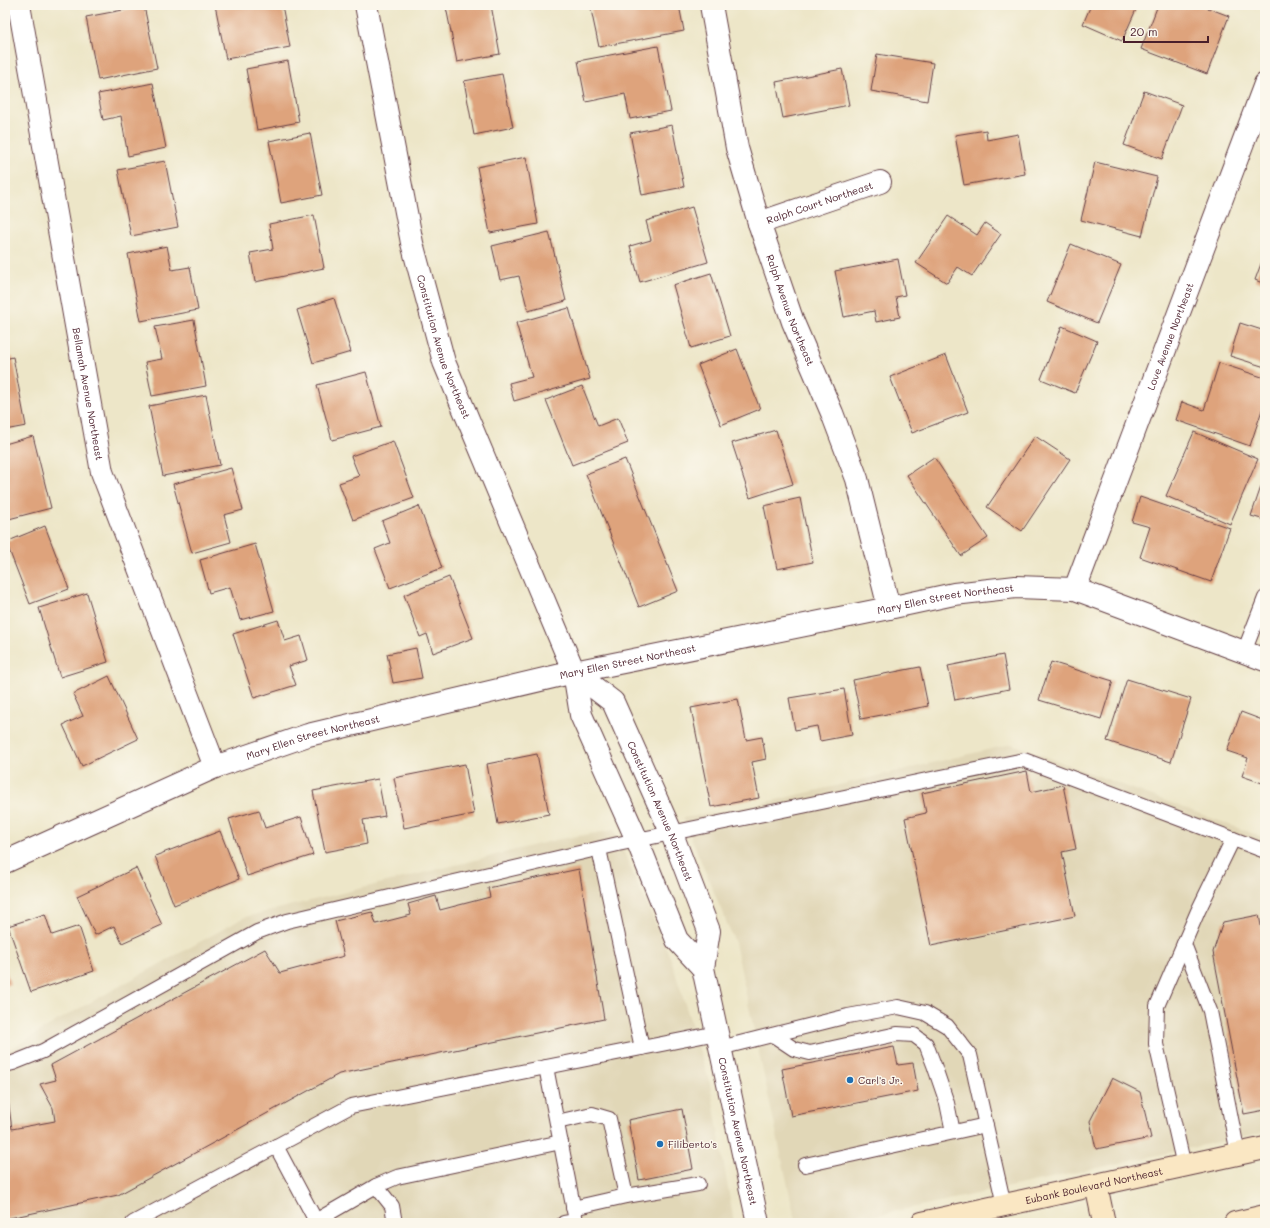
<svg xmlns="http://www.w3.org/2000/svg" width="1270" height="1228" viewBox="0 0 1270 1228" font-family="Mali,sans-serif">
  <style>
    .built { fill: #e1d7b7 }
    .building { fill: #dea37b }
    .lines { fill: none; stroke-linecap: round; stroke-linejoin: round }
    .service-casing { stroke: #623d43; stroke-width: 16 }
    .minor-casing { stroke: #623d43; stroke-width: 24 }
    .tertiary-casing { stroke: #623d43; stroke-width: 24 }
    .secondary-casing { stroke: #623d43; stroke-width: 24 }
    .service { stroke: #fff; stroke-width: 14 }
    .minor { stroke: #fff; stroke-width: 22 }
    .tertiary { stroke: #fff; stroke-width: 22 }
    .secondary { stroke: #fae7c3; stroke-width: 22 }
    .poi-dot { fill: #1f6fb2; stroke: #fbf7ec; stroke-width: 1.5 }
    .labels { text-anchor: middle; dominant-baseline: central; stroke-width: 3; stroke-linejoin: round; paint-order: stroke }
    .street-label { font-size: 10px; fill: #4a1f2b; stroke: #fbf7ec }
    .poi-label { font-size: 10px; fill: #4a1f2b; stroke: #fbf7ec; text-anchor: start }
  </style>
  <rect width="100%" height="100%" fill="#fbf7ec"/>
  <filter id="ink" filterUnits="userSpaceOnUse"><feTurbulence type="fractalNoise" baseFrequency=".025" numOctaves="2"/><feDisplacementMap in="SourceGraphic" scale="8" xChannelSelector="R" yChannelSelector="G"/><feConvolveMatrix kernelMatrix="1 2 1 2 8 2 1 2 1" color-interpolation-filters="sRGB"/></filter>
  <filter id="wash" filterUnits="userSpaceOnUse"><feTurbulence type="fractalNoise" baseFrequency=".012" numOctaves="4" result="noise"/><feDisplacementMap in="SourceGraphic" scale="16" xChannelSelector="R" yChannelSelector="G"/><feGaussianBlur stdDeviation="0.9" result="paint"/><feColorMatrix in="noise" values="0 0 0 0 0 0 0 0 0 0 0 0 0 0 0 0 0 1.4 0 .05"/><feComposite in="paint" operator="in"/></filter>
  <g filter="url(#wash)">
    <rect width="100%" height="100%" fill="#ede6c8"/>
    <!-- built -->
    <g class="built">
      <polygon points="1012,744 1265,838 1265,1132 841,1223 796,1223 735,943 683,818 734,810"/>
      <polygon points="614,830 671,959 710,1084 734,1223 5,1223 5,1050 11,1049 55,1022 245,917 560,839"/>
    </g>
    <g id="blocks">
      <!-- building -->
      <g class="building">
        <polygon points="215,5 282,5 290,47 226,59"/>
        <polygon points="456,5 491,5 500,54 457,62 446,7"/>
        <polygon points="590,5 679,5 684,31 599,47"/>
        <polygon points="1091,5 1138,5 1122,41 1083,24"/>
        <polygon points="1158,5 1200,5 1229,16 1207,74 1141,49"/>
        <polygon points="144,6 157,68 98,80 86,17"/>
        <polygon points="658,46 671,111 630,119 625,94 586,102 578,61"/>
        <polygon points="877,54 933,63 927,101 871,91"/>
        <polygon points="288,61 299,122 257,130 246,69"/>
        <polygon points="842,69 849,105 783,118 776,82"/>
        <polygon points="502,74 513,127 474,135 464,81"/>
        <polygon points="153,83 166,148 128,156 121,116 103,120 98,94"/>
        <polygon points="1144,91 1182,105 1162,159 1124,145"/>
        <polygon points="672,125 684,187 642,195 630,133"/>
        <polygon points="986,130 987,140 1018,134 1025,174 964,185 955,135"/>
        <polygon points="310,133 322,195 281,203 269,141"/>
        <polygon points="526,157 538,224 490,233 477,167"/>
        <polygon points="165,161 178,227 131,236 118,170"/>
        <polygon points="1095,162 1157,177 1142,236 1081,220"/>
        <polygon points="692,207 708,262 640,282 630,246 651,240 646,221"/>
        <polygon points="314,215 324,268 255,282 250,253 273,249 269,224"/>
        <polygon points="948,216 977,235 985,223 1001,234 972,276 958,267 947,283 916,263"/>
        <polygon points="549,232 566,301 528,311 519,276 500,280 492,246"/>
        <polygon points="1071,244 1121,265 1097,323 1047,302"/>
        <polygon points="167,246 172,270 190,267 198,310 141,321 128,254"/>
        <polygon points="1265,253 1265,284 1255,280"/>
        <polygon points="898,259 905,295 896,297 900,317 876,322 874,311 844,317 835,271"/>
        <polygon points="711,273 730,336 691,348 673,285"/>
        <polygon points="334,298 351,352 313,363 297,310"/>
        <polygon points="569,308 590,379 514,401 509,383 532,377 516,323"/>
        <polygon points="194,320 206,386 152,396 145,362 162,359 155,327"/>
        <polygon points="1240,323 1265,331 1265,367 1230,356"/>
        <polygon points="1062,326 1097,341 1075,393 1041,379"/>
        <polygon points="737,349 760,409 721,425 698,365"/>
        <polygon points="946,355 968,412 912,433 890,377"/>
        <polygon points="13,357 26,426 5,430 5,359"/>
        <polygon points="1219,363 1265,378 1265,401 1250,446 1176,420 1182,402 1204,410"/>
        <polygon points="366,372 381,427 332,440 317,385"/>
        <polygon points="582,386 598,426 618,418 628,443 572,465 546,400"/>
        <polygon points="206,395 220,465 163,476 149,406"/>
        <polygon points="776,430 793,484 750,498 732,443"/>
        <polygon points="1194,432 1258,459 1230,524 1166,496"/>
        <polygon points="33,436 51,508 5,520 5,444"/>
        <polygon points="1035,436 1070,459 1022,531 987,507"/>
        <polygon points="393,441 414,498 353,520 339,483 359,476 351,456"/>
        <polygon points="934,457 988,538 961,556 907,475"/>
        <polygon points="625,459 678,591 639,607 586,474"/>
        <polygon points="231,468 243,510 224,515 231,542 192,553 173,484"/>
        <polygon points="1263,481 1265,482 1265,520 1251,516"/>
        <polygon points="1140,497 1230,528 1211,582 1140,557 1150,527 1132,522"/>
        <polygon points="800,498 813,562 777,569 764,506"/>
        <polygon points="419,506 442,568 390,588 375,549 390,543 382,521"/>
        <polygon points="45,526 69,589 30,604 6,542"/>
        <polygon points="255,544 274,611 240,620 230,587 209,593 200,560"/>
        <polygon points="449,577 473,638 433,653 427,634 420,637 404,595"/>
        <polygon points="87,593 108,662 60,677 39,608"/>
        <polygon points="278,620 285,641 301,636 308,660 289,666 296,685 254,698 233,634"/>
        <polygon points="416,648 422,678 393,683 387,654"/>
        <polygon points="1003,655 1009,689 955,700 948,666"/>
        <polygon points="1051,662 1113,681 1101,719 1039,700"/>
        <polygon points="920,667 928,706 861,719 853,680"/>
        <polygon points="109,676 138,739 82,766 63,725 83,716 73,694"/>
        <polygon points="1127,679 1191,699 1171,762 1107,741"/>
        <polygon points="844,689 852,735 820,741 817,726 795,730 789,698"/>
        <polygon points="738,699 746,740 762,737 766,759 752,762 759,798 711,807 691,708"/>
        <polygon points="1241,712 1265,721 1265,784 1242,776 1248,758 1227,751"/>
        <polygon points="537,754 549,814 498,824 487,764"/>
        <polygon points="465,764 474,814 404,828 394,778"/>
        <polygon points="1027,771 1031,792 1063,785 1076,849 1062,852 1075,916 931,946 905,818 926,813 922,793"/>
        <polygon points="378,779 385,816 363,820 367,844 325,852 313,791"/>
        <polygon points="259,810 265,828 301,817 313,855 247,876 229,819"/>
        <polygon points="220,831 239,879 174,905 155,856"/>
        <polygon points="136,868 162,925 122,943 114,926 95,935 77,896"/>
        <polygon points="579,869 604,1019 339,1074 118,1195 5,1219 5,1092 7,1092 12,1129 55,1121 53,1108 40,1084 56,1080 51,1065 265,949 280,973 344,956 335,921 372,912 376,924 411,915 408,904 436,896 440,910 490,897 488,888"/>
        <polygon points="45,914 52,935 79,926 94,971 31,992 8,926"/>
        <polygon points="1259,915 1265,947 1265,1110 1244,1114 1213,952 1223,922"/>
        <polygon points="5,966 10,984 5,986"/>
        <polygon points="894,1047 898,1065 913,1063 918,1091 791,1116 782,1069"/>
        <polygon points="1112,1078 1140,1092 1151,1138 1096,1149 1090,1121"/>
        <polygon points="682,1109 693,1169 639,1180 628,1120"/>
      </g>
    </g>
  </g>
  <g filter="url(#ink)">
    <use href="#blocks" fill-opacity="0" stroke="#623d43" stroke-width="1"/>
    <g class="lines">
      <defs>
        <g id="service">
          <polyline points="1244,652 1265,598"/>
          <polyline points="599,849 642,1048"/>
          <polyline points="1184,944 1210,1011 1238,1154"/>
          <polyline points="773,1035 794,1049 810,1053 897,1034 914,1035 926,1044 934,1065 947,1103 953,1132"/>
          <polyline points="720,1048 848,1016 898,1007 925,1013 947,1026 970,1055 1004,1205"/>
          <polyline points="5,1065 13,1063 43,1051 257,932 287,921 618,844 1024,760 1265,851"/>
          <polyline points="546,1067 576,1221 564,1223"/>
          <polyline points="557,1122 592,1114 609,1119 626,1196"/>
          <polyline points="276,1146 317,1223"/>
          <polyline points="805,1165 986,1125"/>
          <polyline points="1184,1166 1156,1044 1157,1006 1198,911 1233,839"/>
          <polyline points="376,1186 397,1177 561,1142"/>
          <polyline points="573,1208 626,1196 698,1184"/>
          <polyline points="133,1223 351,1106 717,1033"/>
          <polyline points="312,1223 376,1186 392,1206 395,1223"/>
        </g>
        <g id="minor">
          <path id="s1" d="M19,5l83,467 113,295"/>
          <path id="s2" d="M711,5l26,143 22,75 34,99 39,91 25,66 32,129"/>
          <path id="s3" d="M759,223l121,-41"/>
          <path id="s4" d="M1075,589l190,-505"/>
          <path id="s5" d="M5,862l210,-95 93,-32 266,-63 315,-64 65,-14 62,-7 59,2 169,63 21,8"/>
        </g>
        <g id="tertiary">
          <path id="s6" d="M366,5l46,238 32,119 130,310 7,43 56,125 40,100 26,28"/>
          <path id="s7" d="M574,672l39,30 59,132 37,97 -6,37 55,255"/>
        </g>
        <g id="secondary">
          <polyline points="1096,1185 1104,1223"/>
          <path id="s8" d="M922,1223l343,-75"/>
          <polyline points="1235,1223 1265,1216"/>
        </g>
      </defs>
      <!-- service casing -->
      <use href="#service" class="service-casing"/>
      <!-- minor casing -->
      <use href="#minor" class="minor-casing"/>
      <!-- tertiary casing -->
      <use href="#tertiary" class="tertiary-casing"/>
      <!-- secondary casing -->
      <use href="#secondary" class="secondary-casing"/>
      <!-- service -->
      <use href="#service" class="service"/>
      <!-- minor -->
      <use href="#minor" class="minor"/>
      <!-- tertiary -->
      <use href="#tertiary" class="tertiary"/>
      <!-- secondary -->
      <use href="#secondary" class="secondary"/>
    </g>
  </g>
  <!-- markers -->
  <g class="poi-dot">
    <circle cx="850" cy="1080" r="4"/>
    <circle cx="660" cy="1144" r="4"/>
  </g>
  <g class="labels">
    <!-- street labels -->
    <g class="street-label">
      <text stroke="none"><textPath href="#s3" startOffset="64">Ralph Court Northeast</textPath></text>
      <text stroke="none"><textPath href="#s2" startOffset="316">Ralph Avenue Northeast</textPath></text>
      <text stroke="none"><textPath href="#s4" startOffset="270">Love Avenue Northeast</textPath></text>
      <text stroke="none"><textPath href="#s6" startOffset="351">Constitution Avenue Northeast</textPath></text>
      <text stroke="none"><textPath href="#s1" startOffset="395">Bellamah Avenue Northeast</textPath></text>
      <text stroke="none"><textPath href="#s5" startOffset="981">Mary Ellen Street Northeast</textPath></text>
      <text stroke="none"><textPath href="#s5" startOffset="657">Mary Ellen Street Northeast</textPath></text>
      <text stroke="none"><textPath href="#s5" startOffset="333">Mary Ellen Street Northeast</textPath></text>
      <text stroke="none"><textPath href="#s7" startOffset="168">Constitution Avenue Northeast</textPath></text>
      <text stroke="none"><textPath href="#s7" startOffset="502">Constitution Avenue Northeast</textPath></text>
      <text stroke="none"><textPath href="#s8" startOffset="176">Eubank Boulevard Northeast</textPath></text>
    </g>
    <!-- poi labels -->
    <g class="poi-label">
      <text x="858" y="1080">Carl's Jr.</text>
      <text x="668" y="1144">Filiberto's</text>
    </g>
  </g>
  <!-- margin -->
  <rect width="1270" height="1228" fill="none" stroke="#fbf7ec" stroke-width="20"/>
  <!-- scale -->
  <path d="M1124 36v6h84v-6" fill="none" stroke="#4a1f2b" stroke-width="2"/>
  <text x="1130" y="36" font-size="12" fill="#4a1f2b" stroke="#fbf7ec" stroke-width="3" paint-order="stroke">20 m</text>
</svg>
